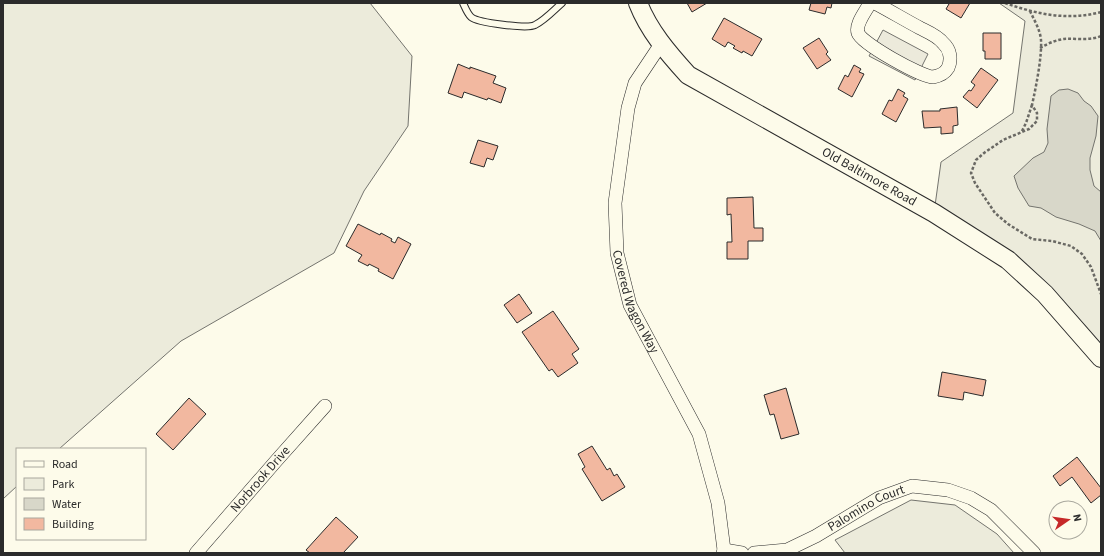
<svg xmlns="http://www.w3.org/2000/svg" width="1104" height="556" viewBox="0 0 1104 556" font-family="'Source Sans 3',sans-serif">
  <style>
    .green { fill: #ecebdb; stroke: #74746e }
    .parking { fill: #eceadb; stroke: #74746e }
    .water { fill: #d8d7c9; stroke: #74746e }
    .building { fill: #f2b8a0; stroke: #2b2b2b }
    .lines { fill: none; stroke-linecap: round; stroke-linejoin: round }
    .lane-casing { stroke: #2b2b2b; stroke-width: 8 }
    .street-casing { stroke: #2b2b2b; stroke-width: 14 }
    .secondary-casing { stroke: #2b2b2b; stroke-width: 20 }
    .path { stroke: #6a6964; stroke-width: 2.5; stroke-dasharray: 3 2; stroke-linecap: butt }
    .lane { stroke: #fdfbea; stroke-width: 6 }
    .street { stroke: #fdfbea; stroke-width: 13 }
    .secondary { stroke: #fdfbea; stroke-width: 18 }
    .labels { text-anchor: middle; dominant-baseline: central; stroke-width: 3; stroke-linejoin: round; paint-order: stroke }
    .street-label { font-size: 13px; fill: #2b2b2b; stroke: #fdfbea }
  </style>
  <rect width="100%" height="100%" fill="#fdfbea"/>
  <!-- green -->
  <g class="green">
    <polygon points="3,3 370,3 412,56 408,126 364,191 334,253 181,341 59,449 17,449 17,486 3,499"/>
    <polygon points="999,3 1101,3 1101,358 1045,294 934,213 941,162 1013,113 1025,21"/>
    <polygon points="911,500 955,505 997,534 1014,553 845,553 835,540"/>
  </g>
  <!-- parking -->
  <polygon class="parking" points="883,30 928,54 915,80 869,56"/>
  <!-- water -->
  <polygon class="water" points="1068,89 1078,93 1084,101 1091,106 1098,116 1096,136 1090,158 1090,170 1094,186 1101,192 1101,241 1095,231 1079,224 1056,217 1041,208 1029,206 1018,188 1014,176 1033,158 1044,152 1048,143 1047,129 1051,96 1059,90"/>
  <!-- building -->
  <g class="building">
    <polygon points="687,3 707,3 692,12"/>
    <polygon points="811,3 832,3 831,8 827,7 825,14 809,10"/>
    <polygon points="947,3 970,3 961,18 946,9 949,4"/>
    <polygon points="724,18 762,39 752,56 743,51 742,53 733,48 735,46 728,42 725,47 712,39"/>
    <polygon points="983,33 1001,33 1001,59 985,59 985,51 983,51"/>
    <polygon points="819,38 828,52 826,54 831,60 817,69 803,48"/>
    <polygon points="458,64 470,69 470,67 496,76 493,83 506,88 501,103 488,98 487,100 464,92 462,98 448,93"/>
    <polygon points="854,65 861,69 859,72 864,74 852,97 838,89 845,75 848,77"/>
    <polygon points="981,68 998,80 977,108 963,97 969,90 971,91 975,85 971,82"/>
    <polygon points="898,89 905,93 903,96 908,99 896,122 882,114 889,100 892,101"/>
    <polygon points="957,107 958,125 953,126 953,133 941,134 941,127 924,128 922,111 940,111 940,109"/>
    <polygon points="478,140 498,146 493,160 487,158 484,167 470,163"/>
    <polygon points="753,197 754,228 763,228 763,241 748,241 748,259 727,259 727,242 732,242 731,214 727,215 727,198"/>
    <polygon points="358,224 380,235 381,233 392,239 391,241 395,243 398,237 411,244 393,279 378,271 379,269 369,264 368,266 358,261 362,255 346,246"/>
    <polygon points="519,294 532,313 517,323 504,305"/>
    <polygon points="553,311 579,349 572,354 578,363 558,377 552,369 549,371 522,332"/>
    <polygon points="942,372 986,380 983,396 964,392 963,400 938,396"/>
    <polygon points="786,388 799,434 781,439 774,414 770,415 764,395"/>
    <polygon points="189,398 206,414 173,450 156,434"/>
    <polygon points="592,446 607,470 610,468 614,476 617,474 625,487 602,501 582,469 585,467 578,454"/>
    <polygon points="1077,457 1101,488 1101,495 1091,503 1072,477 1060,486 1053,476"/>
    <polygon points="336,517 358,537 343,553 310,553 306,550"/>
  </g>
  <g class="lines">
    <defs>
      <path id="lane" d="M463,3c2,4 4,10 8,14 7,6 57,12 64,8 10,-5 19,-15 27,-22"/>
      <g id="street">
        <path d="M870,3c-4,8 -15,21 -12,30 4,11 64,44 75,44 6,-1 12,-4 15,-9 4,-9 2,-19 -5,-25 -5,-7 -15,-11 -23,-15 -15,-8 -30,-17 -45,-25"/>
        <path id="s1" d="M661,44l-26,39 -7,25 -13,95 2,50 13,52 69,129 19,69 6,47 -1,3"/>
        <polyline points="724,550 742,553"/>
        <path id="s2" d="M196,553l80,-92 49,-55"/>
        <path id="s3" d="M754,553l33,-3 29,-14 63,-38 33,-12 36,4 23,8 20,12 43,43"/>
      </g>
      <g id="secondary">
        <path id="s4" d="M638,3c11,28 30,50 50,72l246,138 74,47 37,34 56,64"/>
      </g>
    </defs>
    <!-- lane casing -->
    <use href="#lane" class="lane-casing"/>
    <!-- street casing -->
    <use href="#street" class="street-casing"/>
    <!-- secondary casing -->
    <use href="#secondary" class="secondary-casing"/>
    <!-- path -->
    <g class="path">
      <path d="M1005,3c31,11 63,18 96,9"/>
      <path d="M1030,11c4,9 10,18 11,29 1,17 -5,47 -9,65l5,8v8l-8,8 -26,11 -19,13 -8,7 -5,13 4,10 20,30 13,11 24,15 20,2 19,5 11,8 9,13 10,27"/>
      <path d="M1040,48c7,-4 15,-8 24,-9 12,-1 26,2 37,-3"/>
      <polyline points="1022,131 1026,123 1032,105"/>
    </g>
    <!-- lane -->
    <use href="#lane" class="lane"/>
    <!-- street -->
    <use href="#street" class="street"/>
    <!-- secondary -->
    <use href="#secondary" class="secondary"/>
  </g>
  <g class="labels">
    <!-- street labels -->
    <g class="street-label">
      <text stroke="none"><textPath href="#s4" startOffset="296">Old Baltimore Road</textPath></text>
      <text stroke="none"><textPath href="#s1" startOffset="271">Covered Wagon Way</textPath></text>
      <text stroke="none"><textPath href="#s2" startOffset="98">Norbrook Drive</textPath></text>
      <text stroke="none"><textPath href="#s3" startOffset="123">Palomino Court</textPath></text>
    </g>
  </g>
  <!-- border -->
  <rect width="1104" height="556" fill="none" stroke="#2b2b2b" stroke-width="8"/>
  <!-- legend -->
  <rect x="16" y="448" width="130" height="92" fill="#fdfbea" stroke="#a9a89e"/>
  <rect x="24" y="461" width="20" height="6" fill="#fdfbea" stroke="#a9a89e"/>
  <text x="52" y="468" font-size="12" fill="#2b2b2b">Road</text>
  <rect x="24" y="478" width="20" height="12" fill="#ecebdb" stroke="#a9a89e"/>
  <text x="52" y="488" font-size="12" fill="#2b2b2b">Park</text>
  <rect x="24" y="498" width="20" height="12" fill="#d8d7c9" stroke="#a9a89e"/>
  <text x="52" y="508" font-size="12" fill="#2b2b2b">Water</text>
  <rect x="24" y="518" width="20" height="12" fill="#f2b8a0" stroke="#a9a89e"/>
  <text x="52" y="528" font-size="12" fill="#2b2b2b">Building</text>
  <!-- north arrow -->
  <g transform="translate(1068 520) rotate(77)"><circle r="19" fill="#fdfbea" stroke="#a9a89e"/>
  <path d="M0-3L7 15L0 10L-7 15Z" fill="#c62828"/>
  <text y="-6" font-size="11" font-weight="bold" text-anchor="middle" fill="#2b2b2b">N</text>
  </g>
</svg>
